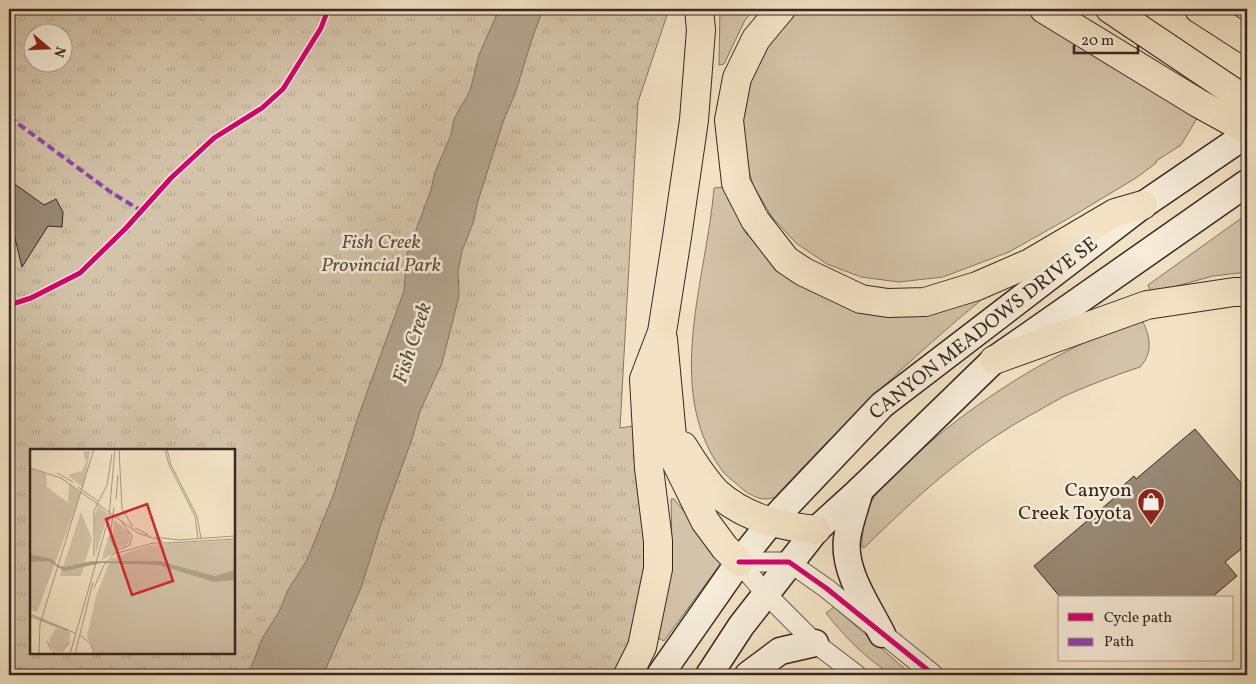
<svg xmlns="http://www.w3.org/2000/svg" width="1256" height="684" viewBox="0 0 1256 684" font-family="Vollkorn,serif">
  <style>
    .green { fill: #d3c3a8; stroke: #847664 }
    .park { fill: url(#park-tufts); stroke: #847664; fill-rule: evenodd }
    .water { fill: #b2a48d; stroke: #807362 }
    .building { fill: #988a76; stroke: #352921 }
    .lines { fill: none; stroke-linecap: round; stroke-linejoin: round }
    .minor-casing { stroke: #64584a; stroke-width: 21 }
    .secondary-casing { stroke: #352921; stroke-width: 29 }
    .motorway-casing { stroke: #352921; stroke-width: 30 }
    .minor { stroke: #f7edd9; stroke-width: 19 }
    .secondary { stroke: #f7edd9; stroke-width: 26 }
    .motorway { stroke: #f3e3c4; stroke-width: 28 }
    .quiet { stroke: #8e44ad; stroke-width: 4; stroke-dasharray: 8 4; stroke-linecap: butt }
    .cycleway-casing { stroke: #f7edd9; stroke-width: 8 }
    .cycleway { stroke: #d6006c; stroke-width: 5 }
    .labels { text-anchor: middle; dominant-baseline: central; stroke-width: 5; stroke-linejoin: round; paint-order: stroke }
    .park-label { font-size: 20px; font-style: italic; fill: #5c5043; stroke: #f7edd9 }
    .street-label { font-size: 20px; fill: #352921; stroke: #f7edd9 }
    .poi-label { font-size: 20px; fill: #352921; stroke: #f7edd9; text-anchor: end }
    .water-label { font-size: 21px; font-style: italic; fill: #5a4e41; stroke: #f7edd9 }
    .inset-road { fill: none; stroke: #a79983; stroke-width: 1 }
    .view { fill: #d62828; fill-opacity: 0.15; stroke: #d62828; stroke-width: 2.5 }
    .inset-edge { fill: none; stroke: #352921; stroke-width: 2.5 }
  </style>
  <defs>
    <pattern id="park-tufts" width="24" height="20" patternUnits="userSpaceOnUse" patternTransform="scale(1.25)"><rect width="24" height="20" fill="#d3c3a8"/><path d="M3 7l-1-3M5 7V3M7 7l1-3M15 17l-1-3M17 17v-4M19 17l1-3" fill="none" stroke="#b6a890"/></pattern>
  </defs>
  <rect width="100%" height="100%" fill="#f3e3c4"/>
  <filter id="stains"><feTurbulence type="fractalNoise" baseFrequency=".004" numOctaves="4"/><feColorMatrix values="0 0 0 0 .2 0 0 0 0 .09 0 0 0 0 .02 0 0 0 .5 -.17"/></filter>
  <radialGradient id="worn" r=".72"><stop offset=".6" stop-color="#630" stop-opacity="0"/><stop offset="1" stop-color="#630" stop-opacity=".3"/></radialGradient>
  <!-- green -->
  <g class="green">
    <polygon points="720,9 755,9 745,20 724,64 719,65"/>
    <polygon points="793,9 1027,9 1199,115 1181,145 1156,161 1156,163 1136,178 1071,217 1009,252 943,277 899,282 861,277 827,264 796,243 772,217 753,185 743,150 741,110 749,75 784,16"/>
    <path d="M726,187l21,48 5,-3 72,57 162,7c-77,63 -144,128 -211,201 -13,6 -28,-3 -37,-12 -6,-5 -13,-10 -17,-16 -58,-80 -14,-192 -7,-281z"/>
    <polygon points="1243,217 1245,220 1247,219 1247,272 1213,276 1151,293 1148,285"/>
    <path d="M1141,318c9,17 13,34 -1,49 -24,8 -48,17 -71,27 -11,5 -22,12 -33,18 -67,36 -118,83 -172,136l-2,-1c0,-17 2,-36 13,-51 11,-17 30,-32 45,-45 67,-59 139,-101 221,-133z"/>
    <polygon points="671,499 674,499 721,557 721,563 664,641 655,637 672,548"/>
    <path d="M834,607l78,68c-6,0 -14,2 -20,-1 -23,-12 -50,-40 -66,-61z"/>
  </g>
  <!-- park -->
  <path class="park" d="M9,9h660l-31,93 -18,326 13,-2 14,130 -8,57 -22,62h-608zM32,32h30v30h-30zM31,450h203v203h-203z"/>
  <!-- water -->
  <polygon class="water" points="499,9 543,9 531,42 515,94 504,119 478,201 473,223 462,251 458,272 459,296 442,363 420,411 412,439 382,521 361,588 323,675 244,675 252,665 263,637 279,612 288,590 307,560 334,493 358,417 404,291 407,254 431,190 435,172 451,135 454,119 470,91 479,55"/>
  <!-- building -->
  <g class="building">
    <polygon points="9,180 44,205 56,199 63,212 62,227 48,226 22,267 9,214"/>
    <polygon points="1195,429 1247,490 1247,532 1240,538 1246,545 1225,562 1237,576 1211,598 1061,598 1034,566 1120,493 1118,490 1134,476 1136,479"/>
  </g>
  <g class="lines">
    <defs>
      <g id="minor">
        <polyline points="739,562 789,562 826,588 934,675"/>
        <polyline points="739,562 766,594 815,643 857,675"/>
      </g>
      <g id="secondary">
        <path d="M860,490c-4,16 -11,33 -13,49 -4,33 21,67 35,95"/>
        <polyline points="660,675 739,562 771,522 882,405 1143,205 1247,134"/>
        <polyline points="709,675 741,626 816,530 860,490 994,360 1247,183"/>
        <polyline points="748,675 780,651 815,643"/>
      </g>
      <g id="motorway">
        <polyline points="781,9 756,39 737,78 729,120 736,183 755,220 786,260 804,272 861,299 888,303 925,302 977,286 1030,263 1115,213 1143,205"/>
        <polyline points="1044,9 1198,103 1247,130"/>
        <polyline points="1110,9 1247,101"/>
        <polyline points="1199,9 1247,40"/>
        <polyline points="663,339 674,458 705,521 725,548 739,562"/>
        <polyline points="994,360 1147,305 1234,292 1247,292"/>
        <path d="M683,446c10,16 21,34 34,47 28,25 63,33 99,37"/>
        <polyline points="628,675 642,647 658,569 658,541 649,468 644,379 662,332 677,237 694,120 701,30 699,9"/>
      </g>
    </defs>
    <!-- minor casing -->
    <use href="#minor" class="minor-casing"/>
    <!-- secondary casing -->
    <use href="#secondary" class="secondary-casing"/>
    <!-- motorway casing -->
    <use href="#motorway" class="motorway-casing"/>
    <!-- minor -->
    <use href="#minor" class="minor"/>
    <!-- secondary -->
    <use href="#secondary" class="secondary"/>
    <!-- motorway -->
    <use href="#motorway" class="motorway"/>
    <!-- quiet -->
    <polyline class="quiet" points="9,117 112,193 142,211"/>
    <defs>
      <g id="cycleway">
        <polyline points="9,305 31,298 80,273 126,228 171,178 214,138 262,108 283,89 321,28 328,9"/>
        <polyline points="739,562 789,562 826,588 934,675"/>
      </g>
    </defs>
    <!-- cycleway casing -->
    <use href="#cycleway" class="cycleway-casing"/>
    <!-- cycleway -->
    <use href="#cycleway" class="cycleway"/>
  </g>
  <!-- icons -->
  <defs>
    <symbol id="shop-pin" viewBox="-11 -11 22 30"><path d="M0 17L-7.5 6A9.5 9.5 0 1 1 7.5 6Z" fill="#8f2418" stroke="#f7edd9"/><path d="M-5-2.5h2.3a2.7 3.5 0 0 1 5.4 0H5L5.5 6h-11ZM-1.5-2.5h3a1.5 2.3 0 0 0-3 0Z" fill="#fff"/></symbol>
  </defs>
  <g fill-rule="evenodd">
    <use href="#shop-pin" x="1135" y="486" width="32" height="43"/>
  </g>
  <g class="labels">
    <!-- park labels -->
    <g class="park-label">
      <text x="381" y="243">Fish Creek<tspan x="381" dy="23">Provincial Park</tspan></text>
    </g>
    <!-- street labels -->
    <g class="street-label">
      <text transform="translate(984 329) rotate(-38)">CANYON MEADOWS DRIVE SE</text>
    </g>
    <!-- poi labels -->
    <g class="poi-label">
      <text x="1132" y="491">Canyon<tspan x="1132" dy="23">Creek Toyota</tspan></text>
    </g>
    <!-- water labels -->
    <g class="water-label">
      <text transform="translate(413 343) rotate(-72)">Fish Creek</text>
    </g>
  </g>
  <!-- overview -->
  <g transform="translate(30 449)">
    <rect width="205" height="205" fill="#f3e3c4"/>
    <path d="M68,57l10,8 -12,40 -2,-35zM84,71l15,12 1,10 -7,6 -11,-6zM79,85l12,16 -19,10 1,-6zM26,179l15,5 -3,12 -10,8 -8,-6 -1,-7z" fill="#d3c3a8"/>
    <path d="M60,2l-3,18 -4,19 -15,-13 14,-4 4,-9 -3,-10zM0,20l16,5 1,13 21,16 1,-19 12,9 -44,119 -7,-2zM51,63l11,27 -11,37h-21zM205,91v114h-139l-9,-17 9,-41 15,-38 39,-13z" fill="#d3c3a8"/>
    <path d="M0,105l22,5 5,6 8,2 27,-6h67l56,15 20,-6v10l-21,2 -55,-17 -57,-2 -38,8 -16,-10 -18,1z" fill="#b2a48d"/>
    <path class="inset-road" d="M89,0l3,60 11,18M135,0l4,16 26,51 3,22M137,0l4,16 26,51 4,22M0,19l31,10 77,55 24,8M27,24l16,9M48,38l21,15M86,50l2,-24M84,58l-4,31 3,7 8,4 9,-4 2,-9 -11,-15M105,79l14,7M125,88l24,3 56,-4M139,94l66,-4M64,107v-45l13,-26 5,-31M64,139l10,-23 10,-11 39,-11h17M0,165l45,19M0,167l38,15M50,186l11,9 3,10M17,192l4,9 6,4M9,205l1,-30 54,-175M30,205l10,-12M40,205l39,-137 6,-68M45,205l18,-72"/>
    <path class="view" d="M117,55l26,77 -41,14 -26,-76z"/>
    <rect width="205" height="205" class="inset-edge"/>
  </g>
  <!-- margin -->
  <rect width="1256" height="684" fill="none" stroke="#f3e3c4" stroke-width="30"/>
  <rect x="10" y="10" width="1236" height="664" fill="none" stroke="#352921" stroke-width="2.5"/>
  <rect x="15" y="15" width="1226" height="654" fill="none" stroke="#352921"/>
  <!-- legend -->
  <rect x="1058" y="596" width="175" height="65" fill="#f7edd9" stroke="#a99f8f"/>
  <rect x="1068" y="613" width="25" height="8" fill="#d6006c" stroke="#a99f8f"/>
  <text x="1104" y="622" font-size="15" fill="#352921">Cycle path</text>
  <rect x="1068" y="638" width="25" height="8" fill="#8e44ad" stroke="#a99f8f"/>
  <text x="1104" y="646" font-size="15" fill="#352921">Path</text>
  <!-- north arrow -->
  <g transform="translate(48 48) rotate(109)"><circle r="24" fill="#f7edd9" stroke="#a99f8f"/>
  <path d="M0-4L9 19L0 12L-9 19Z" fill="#8f2418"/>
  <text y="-8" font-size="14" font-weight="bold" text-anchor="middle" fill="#352921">N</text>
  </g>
  <!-- scale -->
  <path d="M1074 45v8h64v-8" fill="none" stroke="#352921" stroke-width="2.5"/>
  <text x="1081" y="45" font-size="15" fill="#352921" stroke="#f7edd9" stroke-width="4" paint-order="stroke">20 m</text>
  <rect width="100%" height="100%" filter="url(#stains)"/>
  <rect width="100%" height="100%" fill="url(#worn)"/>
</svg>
